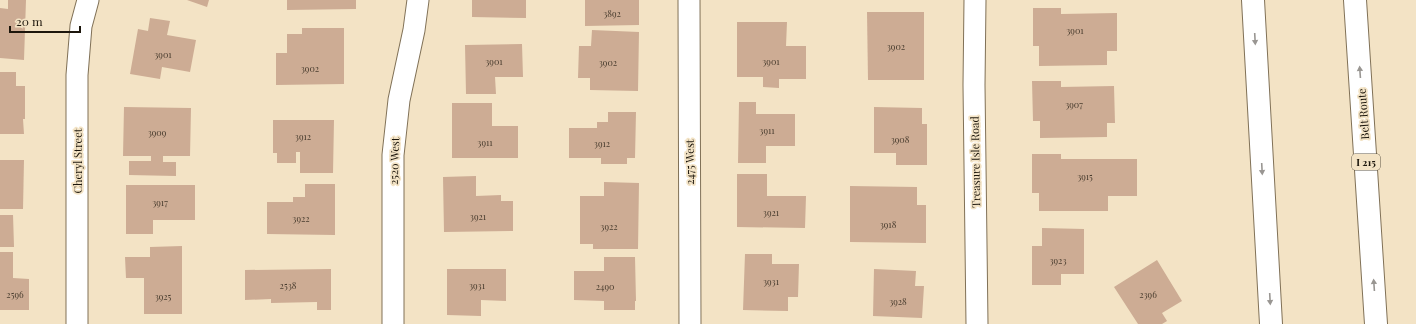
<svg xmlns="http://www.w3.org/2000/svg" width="1416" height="324" viewBox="0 0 1416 324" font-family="'Playfair Display',serif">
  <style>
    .building { fill: #cdac94 }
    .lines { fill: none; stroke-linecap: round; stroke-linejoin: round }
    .minor-casing { stroke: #807157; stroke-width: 23 }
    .motorway-casing { stroke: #807157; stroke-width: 24 }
    .minor { stroke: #fff; stroke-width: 21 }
    .motorway { stroke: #fff; stroke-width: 22 }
    .oneway { fill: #999692 }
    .labels { text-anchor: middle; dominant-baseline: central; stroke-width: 3.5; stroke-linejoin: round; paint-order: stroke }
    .number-label { font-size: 9px; fill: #483c2e }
    .shield { fill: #f3e3c5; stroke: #5c5444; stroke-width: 1 }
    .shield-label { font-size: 10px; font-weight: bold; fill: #1c160c }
    .street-label { font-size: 11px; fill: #1c160c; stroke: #f3e3c5 }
  </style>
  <rect width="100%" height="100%" fill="#f3e3c5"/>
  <!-- building -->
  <g class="building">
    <polygon points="8,0 26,0 24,60 0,58 0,8 8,9"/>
    <polygon points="187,0 209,0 207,7"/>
    <polygon points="287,0 356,0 356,9 287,10"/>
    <polygon points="472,0 526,0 526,18 472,17"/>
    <polygon points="585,0 639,0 639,25 585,26"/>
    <polygon points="1033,8 1061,8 1061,14 1117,13 1117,51 1107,51 1107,65 1039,66 1039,46 1033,46"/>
    <polygon points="867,12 924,12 924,80 868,80"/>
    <polygon points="150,18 170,21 167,35 196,40 190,72 162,67 160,79 130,74 138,29 148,31"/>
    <polygon points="737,22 787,22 786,46 806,46 806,79 779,79 779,88 763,87 763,77 737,77"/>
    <polygon points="302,28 344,28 344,84 276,85 276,53 287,53 287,34 302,34"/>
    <polygon points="592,30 639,32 638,91 590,90 590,78 578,78 579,46 591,46"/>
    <polygon points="522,44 523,77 495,77 496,94 466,94 465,45"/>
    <polygon points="0,72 16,72 16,86 25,86 25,119 23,119 24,134 0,134"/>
    <polygon points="1032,81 1061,81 1061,87 1114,86 1115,123 1107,123 1107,137 1040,138 1040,121 1033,121"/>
    <polygon points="739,102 756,102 756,114 795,114 795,146 766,146 766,163 738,163"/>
    <polygon points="452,103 492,103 492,126 518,126 518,158 452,158"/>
    <polygon points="124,107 191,108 190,156 163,156 163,162 176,162 176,176 129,175 129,161 151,161 151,156 123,156"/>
    <polygon points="874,107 922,108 922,124 927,124 927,165 896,165 896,153 874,153"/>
    <polygon points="608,112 636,112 635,158 627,158 627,164 601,164 601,158 569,158 569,128 597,128 597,122 608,122"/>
    <polygon points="273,120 334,120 333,173 300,173 300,152 296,152 296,163 277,163 277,153 273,153"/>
    <polygon points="1032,154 1061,154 1061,159 1137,159 1137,196 1108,196 1108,211 1039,211 1039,193 1032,193"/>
    <polygon points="0,160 24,160 23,209 0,209"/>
    <polygon points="737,174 767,174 767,196 806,196 805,228 737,227"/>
    <polygon points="476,176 476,196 501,195 501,201 513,201 513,231 444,232 443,177"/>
    <polygon points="604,182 639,183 638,249 593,249 593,244 580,244 580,196 604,196"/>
    <polygon points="305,184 335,184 335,235 267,234 267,202 293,202 293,197 305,197"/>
    <polygon points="126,185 195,185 195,220 153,220 153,234 126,234"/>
    <polygon points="850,186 917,187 917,205 926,205 926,243 850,242"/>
    <polygon points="0,215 13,215 14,247 0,247"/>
    <polygon points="1042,228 1084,229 1084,274 1061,274 1061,285 1032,285 1032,246 1042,246"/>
    <polygon points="182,246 182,314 144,314 144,278 126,278 125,257 150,257 150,247"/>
    <polygon points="0,252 13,252 13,278 29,279 29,310 0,310"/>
    <polygon points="745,254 772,254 772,264 799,264 798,297 788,297 788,311 743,310"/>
    <polygon points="604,257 635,257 636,301 635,301 635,310 604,310 604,301 574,300 574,271 604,271"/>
    <polygon points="1157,260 1182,301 1162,313 1167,321 1162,324 1138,324 1114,287"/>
    <polygon points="331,269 331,310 317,310 317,302 271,303 271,299 245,300 245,270"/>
    <polygon points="447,269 506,269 506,301 481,300 481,316 447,315"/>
    <polygon points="874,269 916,271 915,286 924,286 922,318 873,316"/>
  </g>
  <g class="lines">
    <defs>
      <g id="minor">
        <polyline points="689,0 690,324"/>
        <polyline points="975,0 974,85 977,324"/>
        <polyline points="77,324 77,75 81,26 88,0"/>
        <polyline points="393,324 393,155 399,100 414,30 418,0"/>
      </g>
      <g id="motorway">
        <polyline points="1253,0 1271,324"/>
        <polyline points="1355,0 1376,324"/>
      </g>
    </defs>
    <!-- minor casing -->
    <use href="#minor" class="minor-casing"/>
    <!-- motorway casing -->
    <use href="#motorway" class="motorway-casing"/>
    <!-- minor -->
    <use href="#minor" class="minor"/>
    <!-- motorway -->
    <use href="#motorway" class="motorway"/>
  </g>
  <!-- one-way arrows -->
  <defs><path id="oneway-solid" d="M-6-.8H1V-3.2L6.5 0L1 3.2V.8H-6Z"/></defs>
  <g class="oneway">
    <use href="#oneway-solid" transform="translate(1255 39) rotate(87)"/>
    <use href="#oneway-solid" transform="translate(1360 72) rotate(-94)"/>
    <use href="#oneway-solid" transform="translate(1262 169) rotate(87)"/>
    <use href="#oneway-solid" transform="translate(1374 285) rotate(-94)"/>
    <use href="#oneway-solid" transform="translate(1270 299) rotate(87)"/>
  </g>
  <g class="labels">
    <!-- number labels -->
    <g class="number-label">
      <text x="612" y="13">3892</text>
      <text x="1075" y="30">3901</text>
      <text x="896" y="46">3902</text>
      <text x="163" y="54">3901</text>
      <text x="494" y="61">3901</text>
      <text x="771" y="61">3901</text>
      <text x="608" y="62">3902</text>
      <text x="310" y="68">3902</text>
      <text x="1074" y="104">3907</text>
      <text x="767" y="130">3911</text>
      <text x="157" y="132">3909</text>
      <text x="303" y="136">3912</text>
      <text x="900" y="139">3908</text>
      <text x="485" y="142">3911</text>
      <text x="602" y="143">3912</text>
      <text x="1085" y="176">3915</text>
      <text x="160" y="202">3917</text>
      <text x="771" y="212">3921</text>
      <text x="478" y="216">3921</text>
      <text x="301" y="218">3922</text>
      <text x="888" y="224">3918</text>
      <text x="609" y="226">3922</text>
      <text x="1058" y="260">3923</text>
      <text x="771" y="281">3931</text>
      <text x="288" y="285">2538</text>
      <text x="477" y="285">3931</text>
      <text x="605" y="286">2490</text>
      <text x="15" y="294">2596</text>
      <text x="1148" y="294">2396</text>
      <text x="163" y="296">3925</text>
      <text x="898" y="301">3928</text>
    </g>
    <!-- shield labels -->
    <rect class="shield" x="1352" y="154" width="28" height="16" rx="3"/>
    <g class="shield-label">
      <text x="1366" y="162">I 215</text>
    </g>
    <!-- street labels -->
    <g class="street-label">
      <text transform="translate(1363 114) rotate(-94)">Belt Route</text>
      <text transform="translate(77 161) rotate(-90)">Cheryl Street</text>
      <text transform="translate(394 161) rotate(-88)">2520 West</text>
      <text transform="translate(689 162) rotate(-90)">2475 West</text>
      <text transform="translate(975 162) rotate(-91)">Treasure Isle Road</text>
    </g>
  </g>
  <!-- scale -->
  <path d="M10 26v6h70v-6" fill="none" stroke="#1c160c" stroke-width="2"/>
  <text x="16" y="26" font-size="12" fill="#1c160c" stroke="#f3e3c5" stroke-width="3" paint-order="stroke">20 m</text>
</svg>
